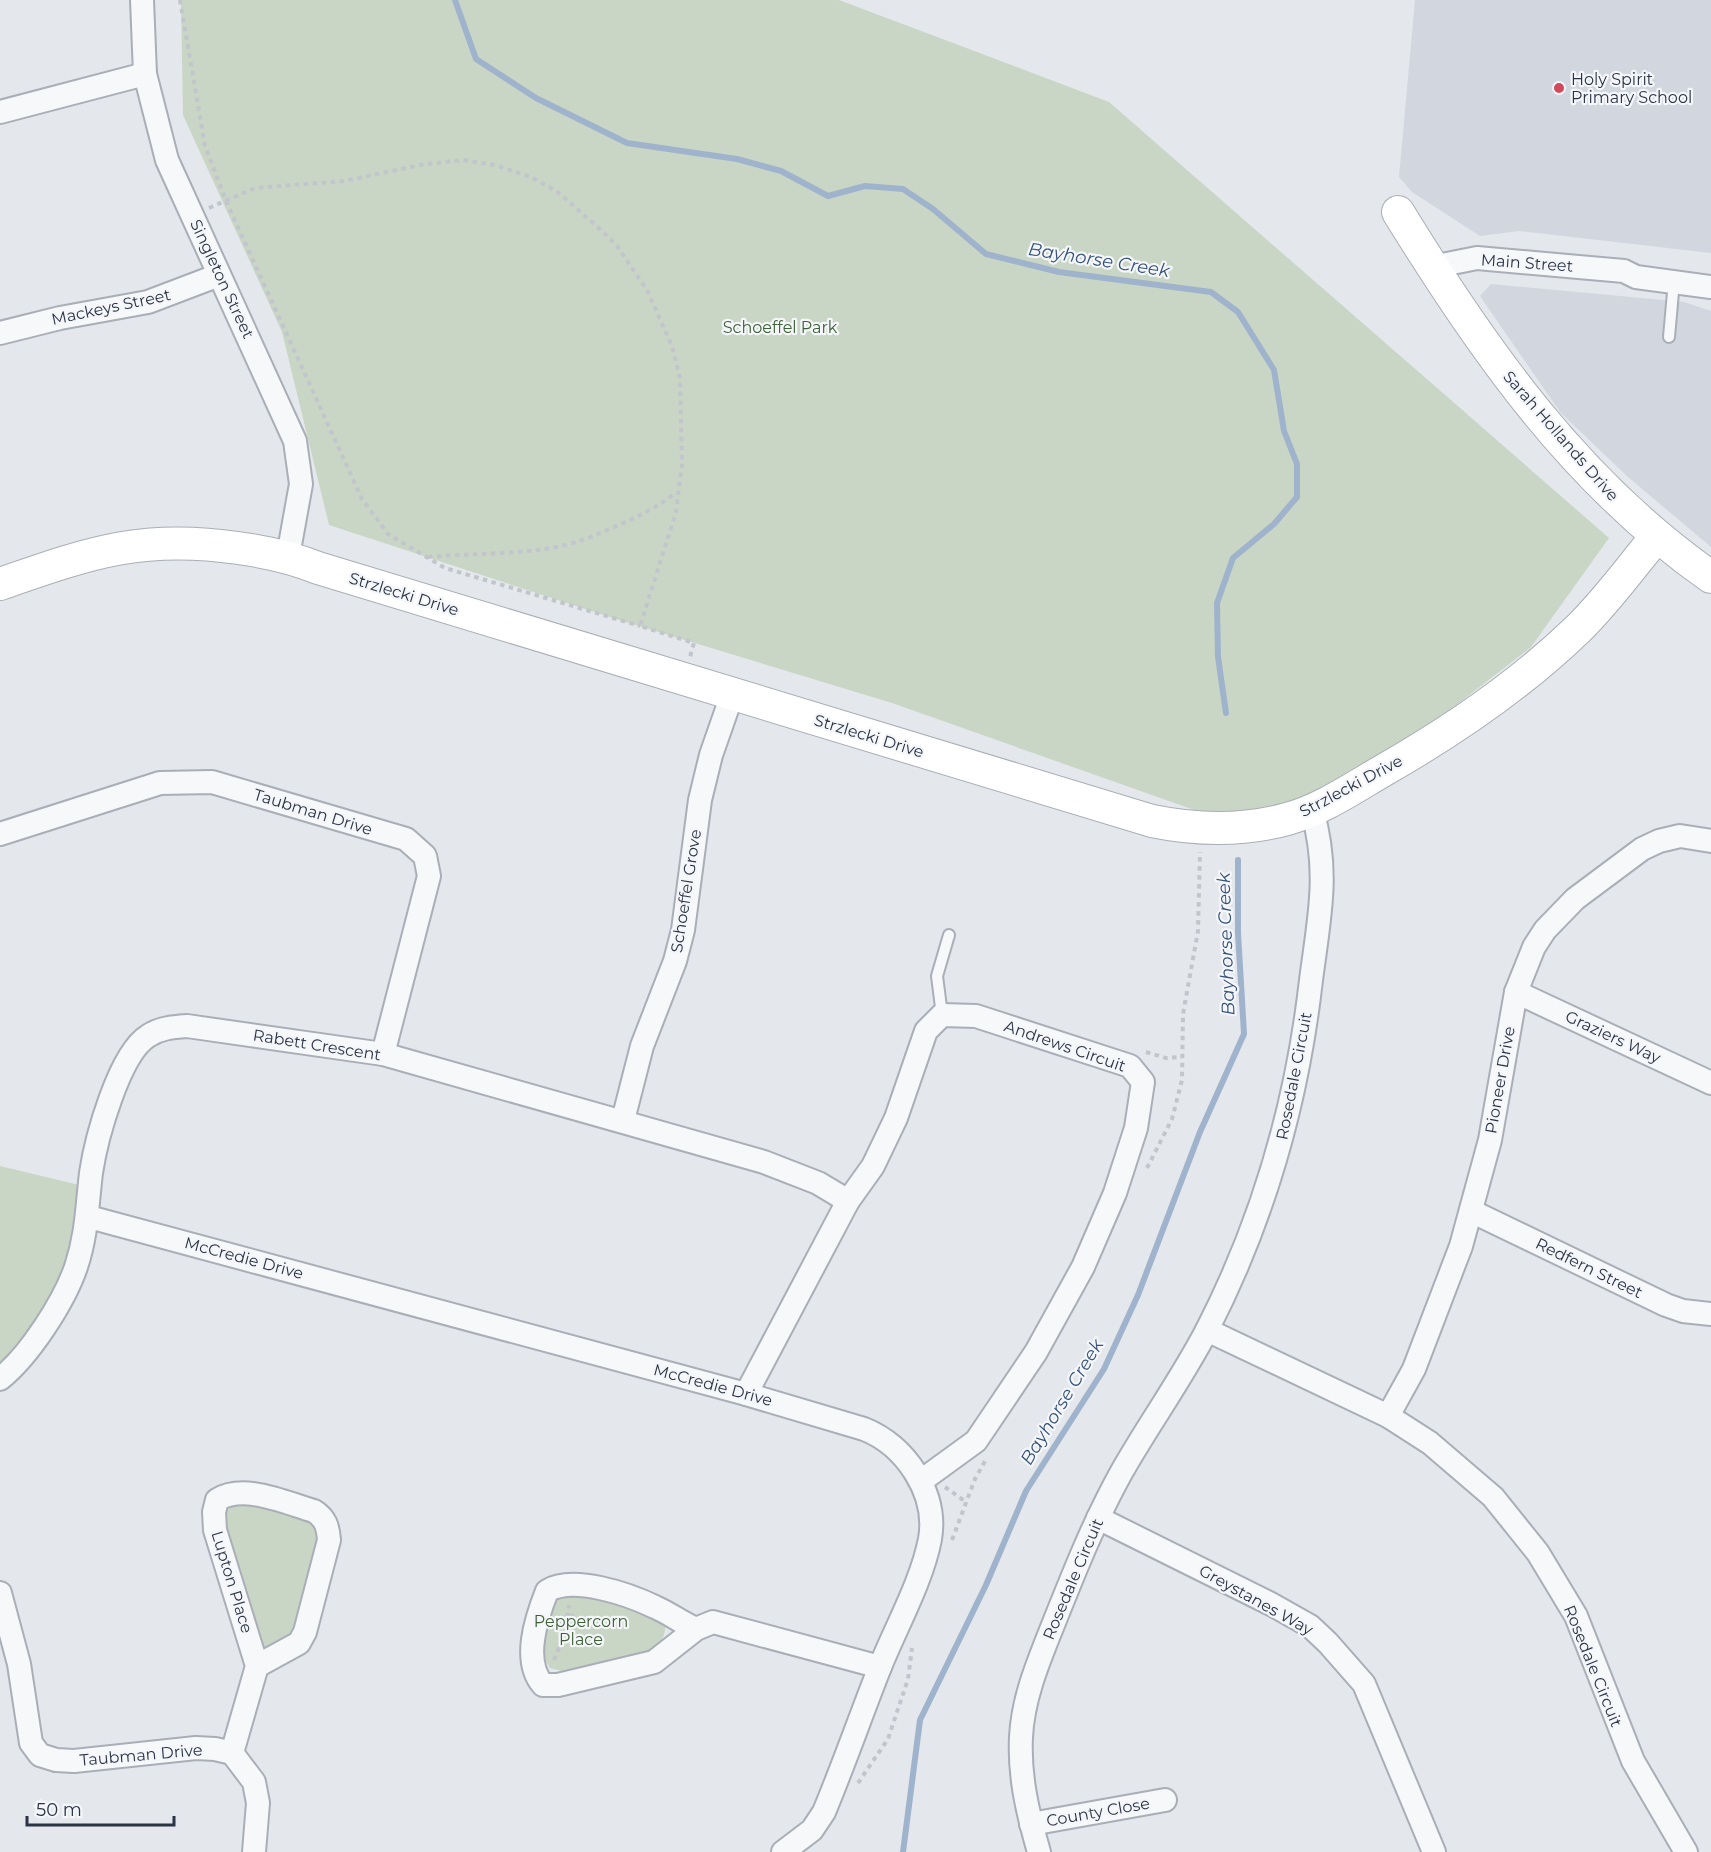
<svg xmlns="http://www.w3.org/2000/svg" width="1711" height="1852" viewBox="0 0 1711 1852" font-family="Montserrat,sans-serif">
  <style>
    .built { fill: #d2d6de }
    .park { fill: #c9d6c5 }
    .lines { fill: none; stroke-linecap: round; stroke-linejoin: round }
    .stream { stroke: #9fb4cc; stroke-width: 6 }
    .lane-casing { stroke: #a9aeb7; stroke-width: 14 }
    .street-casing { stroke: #a9aeb7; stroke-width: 26 }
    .secondary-casing { stroke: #a9aeb7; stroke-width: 34 }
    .path { stroke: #c2c5cb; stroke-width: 4; stroke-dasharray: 4.5 4.5; stroke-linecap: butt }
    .lane { stroke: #f7f8fa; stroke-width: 10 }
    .street { stroke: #f7f8fa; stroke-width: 22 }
    .secondary { stroke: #fff; stroke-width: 32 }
    .poi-dot { fill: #d1495b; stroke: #f4f6f9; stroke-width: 2 }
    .labels { text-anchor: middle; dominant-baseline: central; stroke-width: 4.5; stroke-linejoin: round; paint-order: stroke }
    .poi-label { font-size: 16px; fill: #2b3445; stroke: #f4f6f9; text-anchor: start }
    .street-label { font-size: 16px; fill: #2b3445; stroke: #f4f6f9 }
    .park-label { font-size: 16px; fill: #3f6138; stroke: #f4f6f9 }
    .water-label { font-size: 18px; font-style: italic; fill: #34527a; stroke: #f4f6f9 }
  </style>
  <rect width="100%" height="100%" fill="#e4e7ec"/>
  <!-- built -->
  <g class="built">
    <polygon points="1415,0 1711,0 1711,253 1519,231 1480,236 1412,192 1399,177"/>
    <polygon points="1491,284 1684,302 1711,311 1711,547 1628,477 1560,412 1480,296"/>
  </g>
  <!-- park -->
  <g class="park">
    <polygon points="181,0 839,0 1109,102 1609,538 1531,647 1406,744 1283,810 1214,817 892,703 619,620 329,525 282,332 183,115"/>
    <polygon points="0,1166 79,1185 67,1263 41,1314 0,1363"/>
    <polygon points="246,1502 316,1521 322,1533 296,1633 260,1654 222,1518 233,1503"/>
    <path d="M577,1590l74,23 14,11c1,12 -4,19 -14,26l-85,22 -16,-4 -8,-13v-15l14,-43z"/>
  </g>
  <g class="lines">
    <!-- stream -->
    <g class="stream">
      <polyline points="455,0 476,59 536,98 627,143 737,159 781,171 828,196 865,186 903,189 933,209 986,254 1059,272 1211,292 1238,312 1274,370 1284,431 1297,464 1297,497 1274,524 1233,558 1217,603 1218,657 1226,713"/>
      <polyline points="903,1852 920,1720 986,1585 1026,1491 1104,1369 1138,1295 1200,1132 1244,1034 1238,933 1238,860"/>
    </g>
    <defs>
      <g id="lane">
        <polyline points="1669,337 1674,281"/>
        <polyline points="942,1015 937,976 949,935"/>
      </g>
      <g id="street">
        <polyline points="142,0 145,74 167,160 295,441 301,484 288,556"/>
        <polyline points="0,112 145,74"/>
        <polyline points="1432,267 1477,258 1624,271 1636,277 1711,287"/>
        <polyline points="0,333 60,318 148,302 219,275"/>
        <polyline points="0,834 160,783 212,782 406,839 425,856 429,876 383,1054"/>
        <polyline points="1516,992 1711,1083"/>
        <polyline points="623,1120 642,1046 675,961 683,930 700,800 711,755 732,695"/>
        <polyline points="1471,1211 1666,1305 1683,1311 1711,1314"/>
        <path d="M89,1217l657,177 118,35c41,16 74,64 66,110 -8,42 -34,88 -50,128 -19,48 -36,97 -56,145l-12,18 -29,22"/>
        <polyline points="1207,1330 1388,1416 1430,1443 1493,1497 1538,1553 1576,1616 1633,1761 1686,1852"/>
        <path d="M0,1379c29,-23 64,-77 76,-112 11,-33 11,-61 15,-94 5,-34 28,-119 57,-137 12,-8 25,-9 39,-10l196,28 381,108 54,21 30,18"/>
        <polyline points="746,1394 848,1201 873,1166 896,1118 926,1031 942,1015 976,1016 1130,1066 1143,1082 1136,1128 1115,1193 1083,1267 1036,1352 976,1441 921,1481"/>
        <polyline points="1388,1416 1414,1369 1461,1246 1490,1140 1516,992 1534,947 1545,930 1575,899 1642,849 1659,841 1680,836 1711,841"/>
        <polyline points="1098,1518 1271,1604 1310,1626 1328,1643 1364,1684 1434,1852"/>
        <polyline points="0,1593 19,1664 31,1743 40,1755 56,1760 74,1761 196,1748 215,1749 232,1753 254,1782 258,1803 254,1852"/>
        <path d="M696,1629c-14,-6 -27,-16 -41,-22 -27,-13 -82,-32 -108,-16 -11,28 -25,70 -4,94h15l96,-23 42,-33 17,-7 167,45"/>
        <path d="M232,1753l25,-87 -42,-136 -1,-18 3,-12c27,-17 69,3 97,11 11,7 14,15 15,29l-24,92 -6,11 -42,23"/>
        <polyline points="1031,1824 1165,1800"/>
        <path d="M1039,1852c-11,-38 -20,-75 -18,-115 2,-41 19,-79 34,-117 20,-50 40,-100 66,-147 27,-48 60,-93 86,-143 57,-111 90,-226 104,-350 8,-62 19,-108 1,-170"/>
      </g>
      <g id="secondary">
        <path d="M1398,212c85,138 178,271 313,365"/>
        <path d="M0,584c90,-31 141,-50 238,-36 29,4 53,9 80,20l834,253c44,9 91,10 135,-2 34,-9 66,-31 97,-49 70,-40 135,-84 194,-141 29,-28 53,-62 79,-93"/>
      </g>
    </defs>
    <!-- lane casing -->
    <use href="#lane" class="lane-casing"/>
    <!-- street casing -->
    <use href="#street" class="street-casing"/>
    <!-- secondary casing -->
    <use href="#secondary" class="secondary-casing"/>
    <!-- path -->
    <g class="path">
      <polyline points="180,0 205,146 210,159 226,201 362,499 388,534 445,568 640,626"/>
      <polyline points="209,208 255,188 344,181 420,165 463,160 495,165 531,177 558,192 602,231 617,246 647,290 672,346 680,378 682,464 676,512 640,626 694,643 690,657"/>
      <path d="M428,557c42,-4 86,-2 128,-10 23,-4 44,-14 65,-23 20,-9 39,-18 55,-32"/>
      <polyline points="1146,1052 1166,1058 1180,1057"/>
      <polyline points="1147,1168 1172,1119 1182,1080 1183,1014 1198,931 1200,852"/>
      <polyline points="945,1487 966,1502"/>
      <polyline points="952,1540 975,1479 985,1461"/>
      <polyline points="570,1615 585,1622"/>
      <polyline points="564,1640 572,1641"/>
      <polyline points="554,1660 565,1633 569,1605"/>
      <polyline points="858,1783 888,1739 908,1679 912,1648"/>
    </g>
    <!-- lane -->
    <use href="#lane" class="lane"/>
    <!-- street -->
    <use href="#street" class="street"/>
    <!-- secondary -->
    <use href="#secondary" class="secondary"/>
  </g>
  <!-- markers -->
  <circle class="poi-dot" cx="1559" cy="88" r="6"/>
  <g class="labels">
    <!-- poi labels -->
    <g class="poi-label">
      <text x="1571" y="79">Holy Spirit<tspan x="1571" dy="18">Primary School</tspan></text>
    </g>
    <!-- street labels -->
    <g class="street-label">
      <text transform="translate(1527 263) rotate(4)">Main Street</text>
      <text transform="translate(222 279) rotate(65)">Singleton Street</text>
      <text transform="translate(111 307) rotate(-12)">Mackeys Street</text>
      <text transform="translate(1561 436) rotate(49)">Sarah Hollands Drive</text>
      <text transform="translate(404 594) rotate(17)">Strzlecki Drive</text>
      <text transform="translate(869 736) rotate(17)">Strzlecki Drive</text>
      <text transform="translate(1351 786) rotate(-28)">Strzlecki Drive</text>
      <text transform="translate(313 812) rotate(17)">Taubman Drive</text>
      <text transform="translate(686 891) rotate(-81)">Schoeffel Grove</text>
      <text transform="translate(1613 1037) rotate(25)">Graziers Way</text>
      <text transform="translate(317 1045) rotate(9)">Rabett Crescent</text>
      <text transform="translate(1065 1046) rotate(19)">Andrews Circuit</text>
      <text transform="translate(1294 1076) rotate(-79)">Rosedale Circuit</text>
      <text transform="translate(1500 1080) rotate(-80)">Pioneer Drive</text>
      <text transform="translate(244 1258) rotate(15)">McCredie Drive</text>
      <text transform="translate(1589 1268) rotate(26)">Redfern Street</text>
      <text transform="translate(713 1385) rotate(15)">McCredie Drive</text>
      <text transform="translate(1073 1579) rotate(-67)">Rosedale Circuit</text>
      <text transform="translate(232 1582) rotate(73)">Lupton Place</text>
      <text transform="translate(1256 1600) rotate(29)">Greystanes Way</text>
      <text transform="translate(1593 1666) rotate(68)">Rosedale Circuit</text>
      <text transform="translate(141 1755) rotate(-5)">Taubman Drive</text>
      <text transform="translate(1098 1812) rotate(-10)">County Close</text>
    </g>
    <!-- park labels -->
    <g class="park-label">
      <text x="780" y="327">Schoeffel Park</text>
      <text x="581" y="1621">Peppercorn<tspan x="581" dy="18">Place</tspan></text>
    </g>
    <!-- water labels -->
    <g class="water-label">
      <text transform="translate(1099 260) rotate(9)">Bayhorse Creek</text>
      <text transform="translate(1226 944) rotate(-92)">Bayhorse Creek</text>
      <text transform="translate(1062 1402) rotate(-59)">Bayhorse Creek</text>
    </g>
  </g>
  <!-- scale -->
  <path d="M27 1816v9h147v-9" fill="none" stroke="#2b3445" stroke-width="3"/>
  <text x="36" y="1816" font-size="18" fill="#2b3445" stroke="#f4f6f9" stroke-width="4.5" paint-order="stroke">50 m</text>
</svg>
